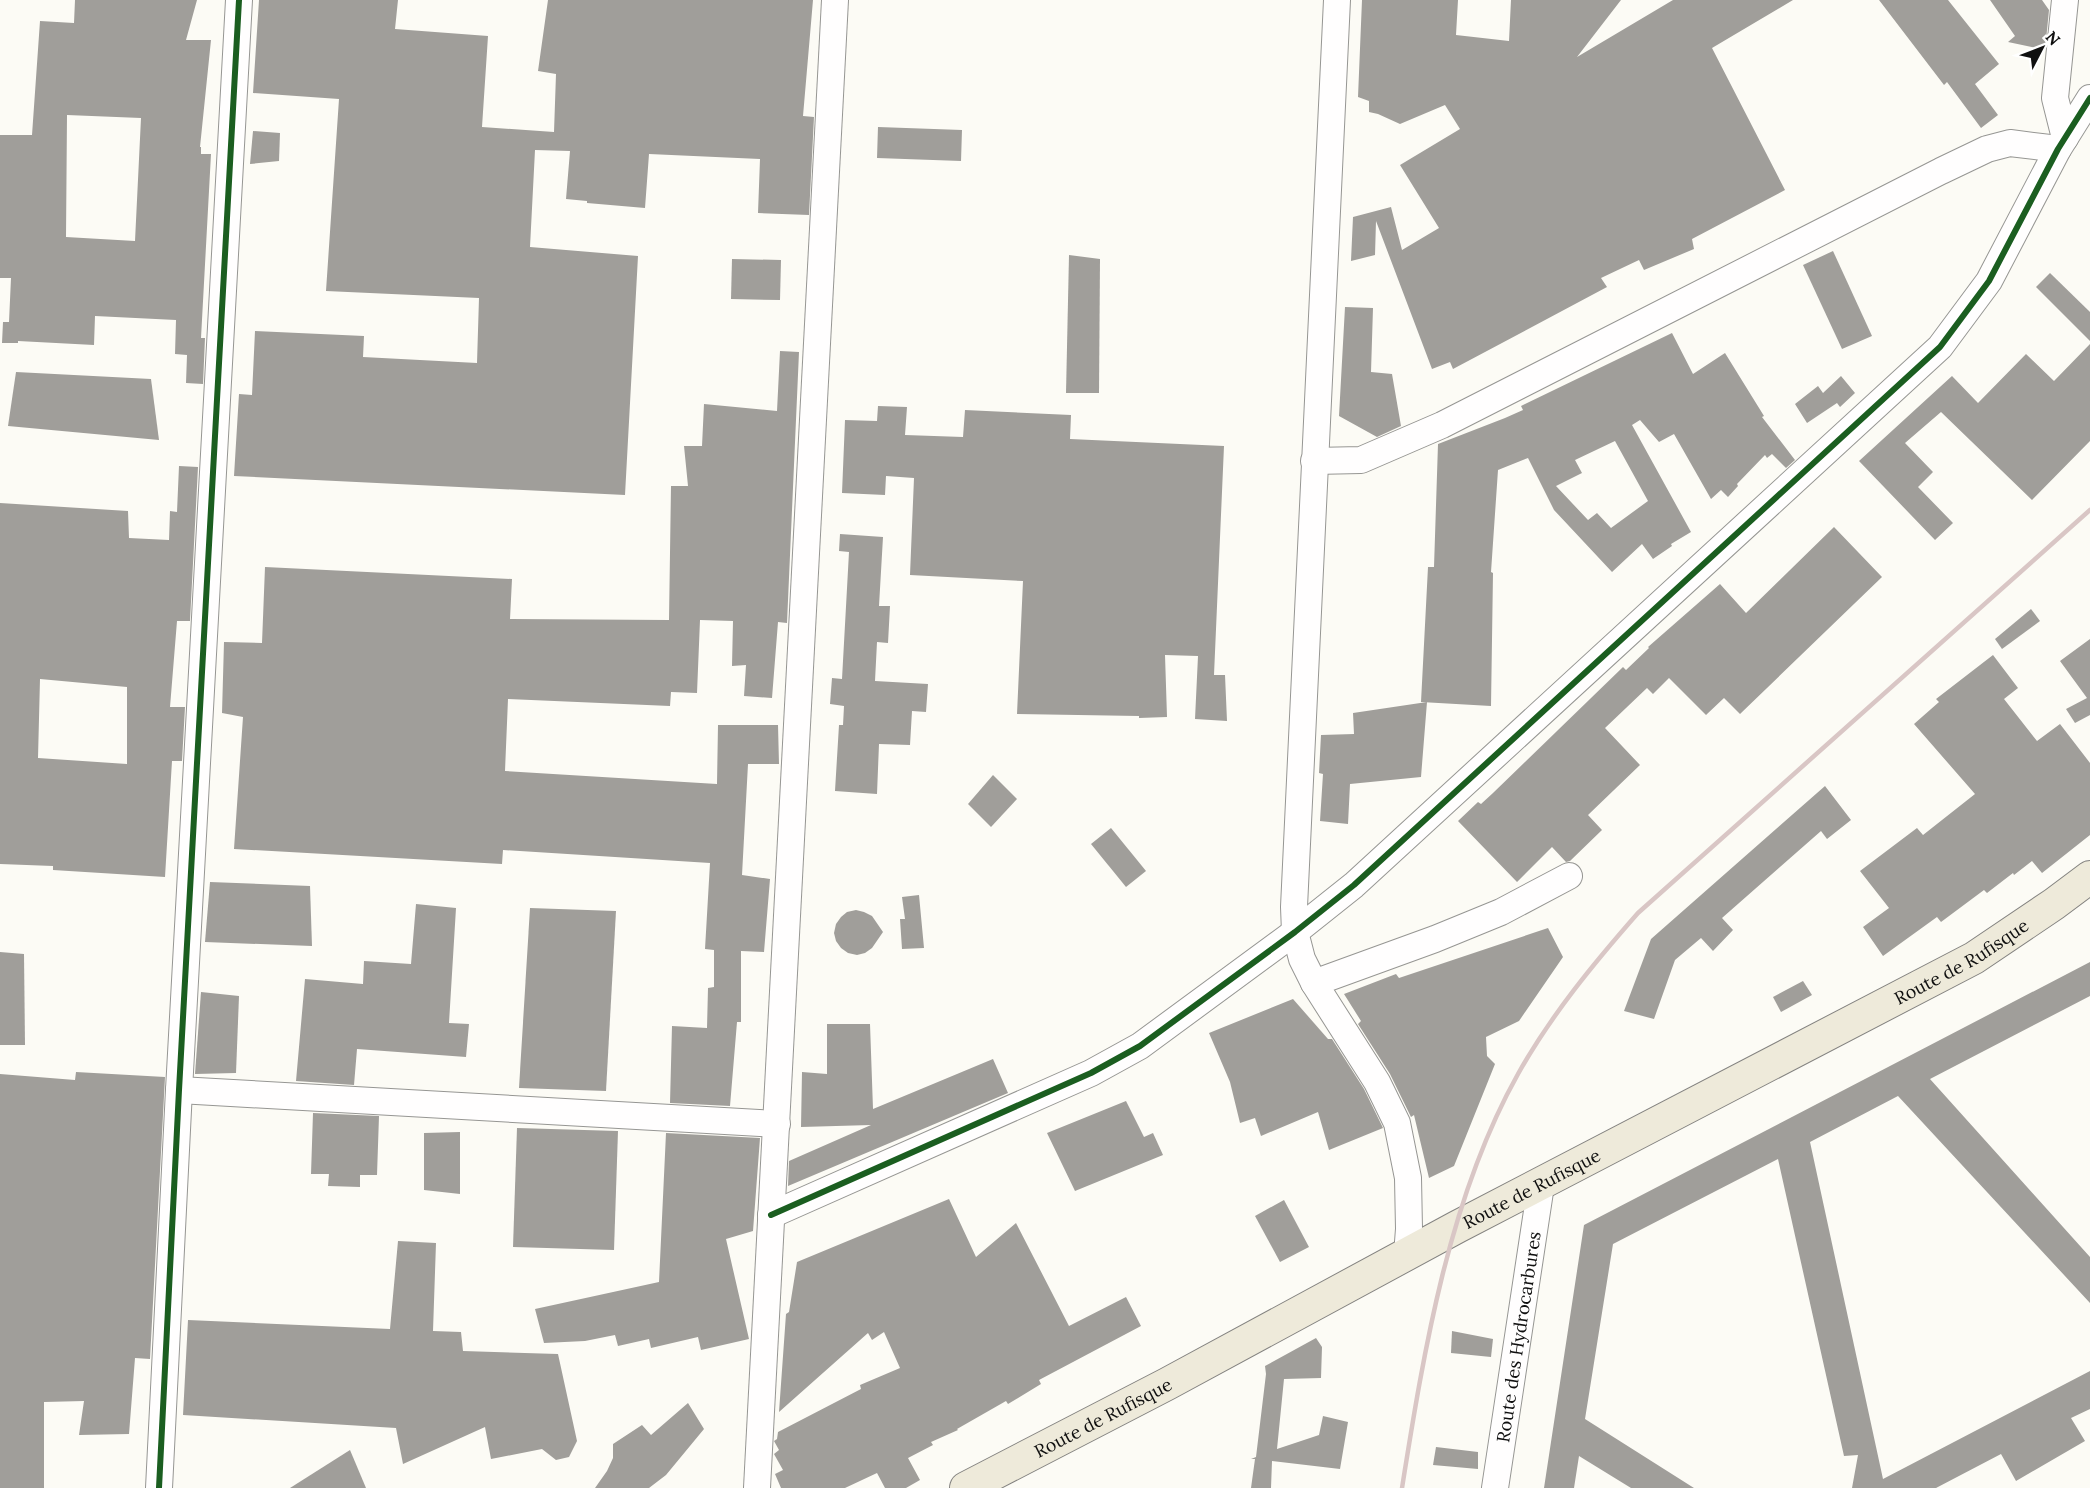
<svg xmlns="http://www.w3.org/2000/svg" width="2090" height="1488" viewBox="0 0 2090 1488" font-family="Lora,serif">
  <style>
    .building { fill: #a09e9a; fill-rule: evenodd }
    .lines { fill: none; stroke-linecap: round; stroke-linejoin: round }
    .minor-casing { stroke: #969693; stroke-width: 28 }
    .major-casing { stroke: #848380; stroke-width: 34 }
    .minor { stroke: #fffefe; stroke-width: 26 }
    .major { stroke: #eeeada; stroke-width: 32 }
    .rail { stroke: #d9c6c5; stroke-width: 4.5 }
    .cycleway-casing { stroke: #fff; stroke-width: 10 }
    .cycleway { stroke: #1b5e20; stroke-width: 6 }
    .labels { text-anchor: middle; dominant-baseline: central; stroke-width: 6; stroke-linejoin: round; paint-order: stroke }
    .street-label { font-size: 18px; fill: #101010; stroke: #fff }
  </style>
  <rect width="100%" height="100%" fill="#fcfbf5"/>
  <!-- building -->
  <g class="building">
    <path d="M75,0h122l-11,40h25l-11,107h1v7h10l-10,184h4l-2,46 -17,-1 1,-28 -12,-1 1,-34 -81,-4 -1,29 -76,-4v2h-16l1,-21h6l2,-44h-11v-143h32l8,-114 34,2zM67,115l74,3 -6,123 -69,-4z"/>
    <polygon points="259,0 398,0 395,29 488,36 482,127 554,132 556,74 538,71 548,0 813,0 803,116 814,117 809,215 758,213 760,159 649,154 645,208 587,203 587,201 566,199 570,151 535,150 530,247 638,256 625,495 234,476 239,394 252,395 255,331 364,336 363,357 477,363 479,298 326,291 339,99 253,93"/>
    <polygon points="1362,0 1458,0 1456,35 1509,41 1511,0 1621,0 1577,57 1673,0 1793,0 1712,48 1785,190 1692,239 1694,249 1644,270 1639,260 1601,278 1607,287 1453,369 1450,362 1432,369 1376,221 1375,255 1351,261 1353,217 1391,207 1402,250 1439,228 1400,165 1460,129 1445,105 1400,124 1378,114 1369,112 1369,101 1358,97"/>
    <polygon points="1879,0 1948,0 1999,64 1975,84 1998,115 1981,128 1947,82 1944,85"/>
    <polygon points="1990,0 2042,0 2049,10 2045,50 2008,42 2015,36"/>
    <polygon points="878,127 962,130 961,161 877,158"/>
    <polygon points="253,131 280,133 279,161 250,164"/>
    <polygon points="1833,251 1872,336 1842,349 1803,265"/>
    <polygon points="1069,255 1100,259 1099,393 1066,393"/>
    <polygon points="732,259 781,260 780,300 731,299"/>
    <polygon points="2050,273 2090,312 2090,341 2036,287"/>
    <polygon points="1345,307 1373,308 1371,372 1392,374 1401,426 1377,437 1339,416"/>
    <path d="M1672,333l21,41 32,-21 39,63 -2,1 33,43 -9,8 -14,-14 -5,4 -2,-3 -28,29 1,2 -10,11 -7,-7 -10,9 -37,-65 -15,8 -19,-22 -8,5 59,107 -20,12 1,2 -19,13 -11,-15 -30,28 -58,-62 -26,-52 -30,12 -7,102 2,1 -2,133 -70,-4 7,-135h6l4,-123 67,-26 18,-8 -2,-4zM1615,441l33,60 -37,27 -14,-15 -9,7 -32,-34 26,-13 -7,-13z"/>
    <polygon points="2090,344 2090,441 2032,500 1941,412 1905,443 1933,472 1918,487 1953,523 1935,540 1859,461 1952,376 1978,403 2026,354 2054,381"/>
    <polygon points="780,351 799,352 787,623 778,622 772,698 744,696 746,665 732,666 733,621 700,620 697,693 671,692 670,706 508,699 505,771 717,784 718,725 778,725 779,764 748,764 742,875 770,879 764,952 741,951 741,1022 737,1022 730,1106 670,1103 672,1026 707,1028 708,988 714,987 714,950 705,949 710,863 503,850 502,864 234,849 243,717 222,713 224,642 262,643 265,567 512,579 510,619 669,620 671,486 688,486 684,446 702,446 704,404 777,411"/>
    <polygon points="16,372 151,379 159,440 8,426"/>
    <polygon points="1841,376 1855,393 1840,407 1837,403 1807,423 1795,404 1818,386 1823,393"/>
    <polygon points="878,406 907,407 905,435 963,437 965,410 1071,415 1070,439 1224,446 1214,675 1225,675 1227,721 1195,719 1198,656 1165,655 1167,717 1139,718 1139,716 1017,714 1023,581 910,575 914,478 886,476 885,495 842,493 845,420 877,421"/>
    <path d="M179,466l19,1 -8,154h-13l-7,86h15l-3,54h-10l-7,116 -112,-7v-4l-53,-2v-361l128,8 1,27 40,2 1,-29 7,1zM40,679l87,8v77l-89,-6z"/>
    <polygon points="1834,527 1882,577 1740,714 1724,698 1706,715 1669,678 1653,694 1647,688 1605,728 1640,765 1588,815 1602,830 1570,861 1566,862 1552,847 1517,882 1458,821 1478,802 1481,804 1493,793 1623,667 1626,670 1649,648 1648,647 1720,584 1746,613"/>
    <polygon points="840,534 883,537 879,606 890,606 888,643 877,642 875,681 928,684 926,712 912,711 910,745 879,744 877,794 835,791 839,725 843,725 844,706 830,704 832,678 842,679 849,552 839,551"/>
    <polygon points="2031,609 2040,621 2002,649 1995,639"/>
    <polygon points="2090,639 2090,715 2075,723 2066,709 2087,698 2060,661"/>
    <polygon points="1993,655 2018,688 2004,699 2037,741 2060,724 2090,763 2090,835 2042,873 2032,861 2014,875 2013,873 1987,893 1984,890 1941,922 1937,917 1883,956 1863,927 1889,908 1860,871 1917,828 1923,835 1975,794 1914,724 1939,702 1936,699"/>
    <polygon points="1427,702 1421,777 1350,784 1348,824 1320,821 1323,774 1319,773 1321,735 1354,734 1353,713"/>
    <polygon points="993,775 1017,799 991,827 968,804"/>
    <polygon points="1825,786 1851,820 1827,839 1821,831 1722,918 1733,930 1713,951 1701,938 1675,960 1654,1019 1624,1011 1651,939"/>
    <polygon points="1111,828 1146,871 1126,887 1091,844"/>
    <polygon points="210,882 310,886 312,946 205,942"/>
    <polygon points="919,895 924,948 902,949 900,919 905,919 902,897"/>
    <polygon points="416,904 456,908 449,1023 469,1024 466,1057 357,1049 354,1085 296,1081 305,979 363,984 364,961 411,964"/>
    <polygon points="530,908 616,911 606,1091 519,1088"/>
    <polygon points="856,910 864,912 872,916 883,932 872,948 865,953 857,955 848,953 841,948 836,941 834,933 836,924 841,917 847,912"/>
    <polygon points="1548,928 1563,957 1519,1021 1486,1037 1487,1056 1495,1064 1454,1166 1429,1178 1414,1115 1411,1117 1390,1074 1358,1024 1361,1021 1344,994 1396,974 1399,978"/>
    <polygon points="0,952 24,954 25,1045 0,1045"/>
    <polygon points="2090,962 2090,996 1930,1079 2090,1257 2090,1303 1898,1096 1810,1142 1883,1479 2090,1371 2090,1409 2071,1418 2085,1441 2016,1481 2001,1454 1936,1488 1852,1488 1858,1455 1844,1456 1778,1159 1613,1244 1585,1419 1694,1488 1631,1488 1579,1456 1574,1488 1544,1488 1584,1225"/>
    <polygon points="1803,981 1812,995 1781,1012 1773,997"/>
    <polygon points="201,992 239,996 236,1073 195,1074"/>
    <polygon points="1293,999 1328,1039 1332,1039 1364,1089 1383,1128 1329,1150 1318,1112 1261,1136 1255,1118 1240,1123 1230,1082 1209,1033"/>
    <polygon points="827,1024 870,1024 873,1109 993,1059 1008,1093 788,1186 789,1161 871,1125 801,1127 802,1072 827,1074"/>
    <polygon points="76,1072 165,1077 150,1359 135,1358 129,1434 79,1435 84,1401 44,1402 44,1488 0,1488 0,1074 75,1080"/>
    <polygon points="1126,1101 1144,1137 1153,1133 1163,1155 1075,1191 1047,1133"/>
    <polygon points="313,1113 379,1116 377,1175 360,1175 360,1187 328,1186 329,1174 311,1174"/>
    <polygon points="517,1128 618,1131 614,1250 513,1247"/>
    <polygon points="460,1132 460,1194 424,1190 424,1133"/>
    <polygon points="666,1133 760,1138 753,1231 726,1239 749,1339 701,1350 698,1337 651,1348 649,1339 618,1346 615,1335 585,1341 544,1343 535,1309 659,1282"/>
    <polygon points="949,1199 976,1257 1016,1223 1069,1326 1126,1297 1141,1326 1039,1380 1041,1384 1008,1404 1006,1401 957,1429 958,1430 931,1442 933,1445 908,1458 920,1480 906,1488 885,1488 877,1473 845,1488 781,1488 775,1474 783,1470 774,1454 779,1450 774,1441 777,1439 778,1432 861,1389 860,1385 900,1368 884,1332 872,1340 868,1333 779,1412 786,1314 789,1312 797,1262"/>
    <polygon points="1284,1200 1309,1247 1280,1262 1255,1216"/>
    <polygon points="398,1241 436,1243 433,1331 461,1332 463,1351 558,1354 577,1441 569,1457 556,1460 542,1449 491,1459 485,1427 403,1464 396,1428 183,1415 188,1320 390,1329"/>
    <polygon points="1452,1331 1493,1339 1491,1357 1451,1353"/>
    <polygon points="1316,1338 1322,1347 1321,1378 1284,1379 1277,1449 1319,1435 1323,1416 1348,1422 1340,1469 1272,1461 1271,1488 1251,1488 1255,1459 1251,1459 1256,1457 1266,1374 1265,1366"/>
    <polygon points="688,1403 704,1429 666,1475 649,1488 595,1488 607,1471 613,1458 613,1444 642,1425 651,1435"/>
    <polygon points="1436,1447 1478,1452 1478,1469 1433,1465"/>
    <polygon points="350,1450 366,1488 290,1488"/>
  </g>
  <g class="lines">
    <defs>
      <g id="minor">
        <polyline points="1337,0 1294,907 1295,932 1302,959 1314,983 1377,1082 1397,1123 1408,1178 1409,1229 1407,1255"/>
        <polyline points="2065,138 2055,98 2065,0"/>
        <polyline points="1314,461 1361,460 1442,425 1941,171 1987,149 2010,143 2058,149"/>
        <polyline points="1314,983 1435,939 1501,912 1569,876"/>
        <polyline points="179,1090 777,1124"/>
        <polyline points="771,1215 1091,1073 1140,1046 1295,932 1354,885 1940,347 1989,281 2058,149 2090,98"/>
        <polyline points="159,1488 179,1090 239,0"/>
        <polyline points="757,1488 835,0"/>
        <path id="s1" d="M1495,1488l46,-303"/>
      </g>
      <g id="major">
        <path id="s2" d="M966,1488l201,-104 290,-157 517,-269 80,-54 36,-27"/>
      </g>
    </defs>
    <!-- minor casing -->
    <use href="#minor" class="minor-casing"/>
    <!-- major casing -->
    <use href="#major" class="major-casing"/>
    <!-- minor -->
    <use href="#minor" class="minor"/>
    <!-- major -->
    <use href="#major" class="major"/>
    <!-- rail -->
    <path class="rail" d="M1402,1488c22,-138 47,-291 116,-414 33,-59 76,-111 120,-161l452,-403"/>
    <defs>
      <g id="cycleway">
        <polyline points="771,1215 1091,1073 1140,1046 1295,932 1354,885 1940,347 1989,281 2058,149 2090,98"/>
        <polyline points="159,1488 179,1090 239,0"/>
      </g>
    </defs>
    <!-- cycleway casing -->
    <use href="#cycleway" class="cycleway-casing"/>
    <!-- cycleway -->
    <use href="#cycleway" class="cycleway"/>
  </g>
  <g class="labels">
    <!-- street labels -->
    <g class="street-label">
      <text stroke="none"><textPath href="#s2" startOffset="1126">Route de Rufisque</textPath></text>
      <text stroke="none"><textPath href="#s2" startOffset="640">Route de Rufisque</textPath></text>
      <text stroke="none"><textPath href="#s1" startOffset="153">Route des Hydrocarbures</textPath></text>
      <text stroke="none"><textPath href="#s2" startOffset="154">Route de Rufisque</textPath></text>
    </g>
  </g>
  <!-- north arrow -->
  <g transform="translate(2042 48) rotate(48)" stroke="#ffffff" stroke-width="4.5" paint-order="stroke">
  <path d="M0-4.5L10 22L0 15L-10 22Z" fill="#101010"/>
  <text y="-9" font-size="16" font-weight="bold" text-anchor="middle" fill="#101010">N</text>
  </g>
</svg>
